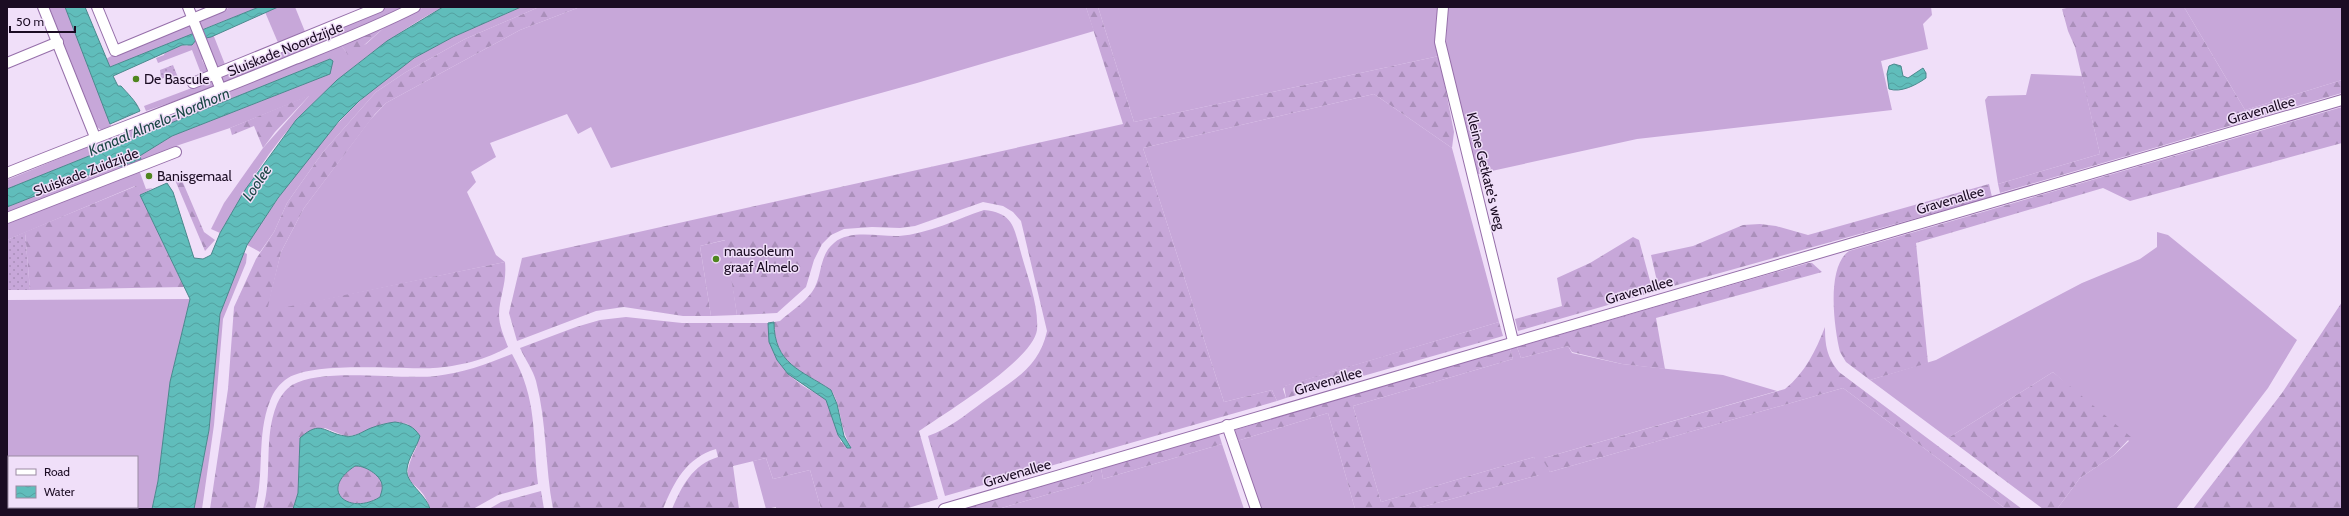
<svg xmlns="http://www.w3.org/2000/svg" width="2349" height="516" viewBox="0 0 2349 516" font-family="Cabin,sans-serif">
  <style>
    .grass { fill: #c7a7d9; fill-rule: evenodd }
    .forest { fill: url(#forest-firs) }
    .garden { fill: url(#garden-dots) }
    .water { fill: url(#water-waves); stroke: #4b888d; fill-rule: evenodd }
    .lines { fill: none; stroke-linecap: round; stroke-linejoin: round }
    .street-casing { stroke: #966faa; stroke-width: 12 }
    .street { stroke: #fff; stroke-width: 10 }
    .poi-dot { fill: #4f851e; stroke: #f0dff9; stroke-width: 1.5 }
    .labels { text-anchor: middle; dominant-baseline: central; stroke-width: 3; stroke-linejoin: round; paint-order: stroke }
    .street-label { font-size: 14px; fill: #1b0c23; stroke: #f0dff9 }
    .poi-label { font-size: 14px; fill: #1b0c23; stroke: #f0dff9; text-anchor: start }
    .water-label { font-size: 15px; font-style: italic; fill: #1c4746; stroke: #f0dff9 }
  </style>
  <defs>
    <pattern id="forest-firs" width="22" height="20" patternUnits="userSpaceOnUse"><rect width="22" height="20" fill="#c7a7d9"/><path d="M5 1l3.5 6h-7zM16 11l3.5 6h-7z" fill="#aa8fba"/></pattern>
    <pattern id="garden-dots" width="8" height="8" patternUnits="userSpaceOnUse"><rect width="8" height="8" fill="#c7a7d9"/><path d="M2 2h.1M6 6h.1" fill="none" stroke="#aa8fba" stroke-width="1.8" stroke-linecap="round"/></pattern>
    <pattern id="water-waves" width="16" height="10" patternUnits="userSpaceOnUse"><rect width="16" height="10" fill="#60bdbb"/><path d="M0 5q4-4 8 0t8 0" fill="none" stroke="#53a1a0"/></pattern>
  </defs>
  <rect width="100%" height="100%" fill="#f0dff9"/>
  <!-- grass -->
  <g class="grass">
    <polygon points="47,7 65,7 111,126 101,130 97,127"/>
    <polygon points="231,7 259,7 201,30 199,20"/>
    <polygon points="278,7 295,7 306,34 279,45 265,12"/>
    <polygon points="384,7 409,7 225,85 217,76"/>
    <path d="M424,7h19c-54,29 -104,68 -146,113 -31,33 -54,74 -77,113l-9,-4 13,-26 39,-55 46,-52 -79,32 -51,17 -172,70v-8l104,-41h16v-3l14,-5 -4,-1 35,-21 158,-62v-15l-323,130v-9l119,-49 36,-11 179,-75 5,7 20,-8 21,-19z"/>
    <path d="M521,7h18l-74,32 -59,33 -30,20 -53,60 -36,51 -13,29 -14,20 -13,-7c45,-69 96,-142 168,-187 33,-21 71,-35 106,-51z"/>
    <polygon points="580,7 1086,7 1094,31 917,83 611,168 591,127 578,134 567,114 490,143 496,157 471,172 476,182 467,192 496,255 505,262 266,312 281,252 304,208 370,120 386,103 520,30"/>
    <polygon points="1098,7 1439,7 1436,26 1439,56 1134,122"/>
    <polygon points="1447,7 1931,7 1932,15 1923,24 1928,49 1881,61 1892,110 1637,139 1478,174 1453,82 1446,47"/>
    <polygon points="2184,7 2342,7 2342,80 2245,110"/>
    <polygon points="189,24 193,34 110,67 106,59 113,55"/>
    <polygon points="213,34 226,67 217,68 205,36 211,37"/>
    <polygon points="196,40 206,57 202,60 206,68 209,68 209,73 202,76 192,50 158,63 156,58 164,55 165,52 182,45 187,46"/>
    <polygon points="2031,74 2082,76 2100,154 1998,184 1985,100 1988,96 2026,95"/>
    <polygon points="213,80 216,87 146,111 144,106"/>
    <polygon points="1374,94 1452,148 1499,322 1285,386 1283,389 1286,398 1277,401 1272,390 1224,402 1143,148"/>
    <polygon points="139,170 146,189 153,188 140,195 135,186 7,240 7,220"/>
    <polygon points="2157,232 2168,235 2297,340 2268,388 2176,509 2057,509 2080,478 2114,455 2129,441 2053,372 1948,438 1870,380 1936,360 2082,283 2140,259 2157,247"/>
    <polygon points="726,240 737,315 711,316 700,246"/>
    <polygon points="243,252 247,254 246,263 223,319 214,425 202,509 194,509 209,430 220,314"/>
    <path d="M190,299l-20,83 -12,99 -6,28h-145v-209zM9,457h128v50h-128z"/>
    <polygon points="1568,346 1572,353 1622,364 1723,375 1777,391 1544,458 1550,472 1843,388 2006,509 1415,509 1539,475 1534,457 1381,502 1353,406 1513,359 1510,348 1517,347 1521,358"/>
    <polygon points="1328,413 1355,509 1261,509 1237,441"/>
    <polygon points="1222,444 1244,509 998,509 1090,482 1093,479 1091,471 1101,468 1103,479"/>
    <polygon points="766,458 773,479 810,470 821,509 776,509 776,507 766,509 753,461"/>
  </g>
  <!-- forest -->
  <g class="forest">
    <path d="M539,7h41l-60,23 -134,73 -11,11 -71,94 -23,44 -14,59 238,-49c2,21 -5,32 -6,52 0,12 5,22 9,33 -20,12 -51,20 -75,21 -35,2 -116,-7 -145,10 -8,5 -15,14 -18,23 -14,35 -5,73 -15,108h-45l18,-120 6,-82 22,-48 18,-27 13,-29 36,-51 53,-60 30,-20 59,-33z"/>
    <path d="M1086,7h12l36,115 305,-66 15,76 -2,16 -78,-54 -231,54 81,254 48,-12 5,11 -332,95 -17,-60c21,-7 37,-21 55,-34 28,-21 56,-33 64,-71l-26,-110 -8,-9 -10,-6 -20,-4 -68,24 -15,2 -28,-1 -28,2 -13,6 -9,9 -8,16 -8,27 -29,26 -40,2 -12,-75 -25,6 11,70h-28l-59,-9 -28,4 -79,30 -8,-28 13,-55 601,-134z"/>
    <polygon points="2071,7 2184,7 2245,110 2342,80 2342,93 2000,193 1998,184 2100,154 2075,47 2068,31 2062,9"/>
    <polygon points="387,25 354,54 348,55 341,45"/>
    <polygon points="310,95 275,132 263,148 254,126 232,135 230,128"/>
    <path d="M2342,107v36l-212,58 -27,-13 -187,55 12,120 -58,17 -24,-18 -6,-10c-6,-25 -14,-85 9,-101z"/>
    <polygon points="181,178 204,232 215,240 205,251 175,180"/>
    <polygon points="1989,184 1992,197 1659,290 1651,255 1693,246 1743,225 1760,224 1776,226 1808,235"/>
    <polygon points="136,186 184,287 30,290 25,232"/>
    <path d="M984,210c30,3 30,18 37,43 6,23 18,52 16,77 -4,30 -92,83 -118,101l19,68 -33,10h-84l-11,-39 -37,9 -7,-21 -33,8 6,43h-67c10,-23 20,-44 46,-52l-2,-8c-30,9 -42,33 -53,60h-110c-8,-42 -6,-86 -17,-128 -3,-11 -11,-22 -16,-33l56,-21 24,-7 26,-3 56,6h86c1,30 14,50 40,66 5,3 11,5 17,8l16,45 9,3c-11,-19 -8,-39 -19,-55 -30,-20 -57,-26 -57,-68l6,-1c10,-9 24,-18 32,-29 11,-15 6,-36 22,-49 16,-14 46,-6 65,-7 29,-2 58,-17 85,-26z"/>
    <polygon points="1633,237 1639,240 1653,292 1518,331 1515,319 1562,306 1557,278 1590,263"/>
    <polygon points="1808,263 1812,263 1822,272 1656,318 1665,369 1622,364 1572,352 1568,346 1521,358 1517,347"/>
    <polygon points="2342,302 2342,509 2193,509 2282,393"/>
    <polygon points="1499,322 1503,336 1286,398 1284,386"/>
    <path d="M1825,327c0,19 2,30 14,45l183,137h-16l-163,-121 -293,84 -6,-10v-4l241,-69c20,-16 31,-39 40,-62z"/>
    <polygon points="1510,348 1513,359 1353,406 1381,502 1534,457 1539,467 1539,475 1415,509 1355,509 1328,413 1237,441 1235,430"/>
    <path d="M512,354c26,46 20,80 26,130l-40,11 -25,14h-43c-9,-34 -36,-17 -13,-63l-9,-22 -13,-2 -13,2 -26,11 -11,1 -20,-8 -25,10 -2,55 -5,16h-30c10,-34 0,-71 14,-105 3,-7 8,-14 15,-19 30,-18 107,-5 144,-9 27,-3 51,-12 76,-22z"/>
    <polygon points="2053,372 2131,437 2114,455 2080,478 2057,509 2043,509 1948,438"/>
    <polygon points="1219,434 1222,444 1103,479 1101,468"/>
    <path d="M355,466c9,-1 26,9 27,18 1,5 -1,9 -2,13 -30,19 -63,-6 -25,-31z"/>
    <polygon points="1091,471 1093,479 1090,482 998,509 961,509"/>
    <polygon points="541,491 544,509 489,509 501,502"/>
  </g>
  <!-- garden -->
  <g class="garden">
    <polygon points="173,65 179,80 175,81 172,75 161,79 160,70"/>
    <polygon points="25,232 30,290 7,290 7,240"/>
  </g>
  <!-- water -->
  <g class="water">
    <path d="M65,7h20l25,60 149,-60h19l-67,30 -15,3 -4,5h-10l-69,31 5,10h3c7,8 15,15 19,25l-30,13z"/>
    <polygon points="443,7 521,7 453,37 414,58 359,101 339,121 278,198 247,245 220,314 209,430 194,509 152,509 158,481 170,382 190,299 140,195 167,183 173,192 194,258 203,259 211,255 220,233 245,190 296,120 337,80 387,41"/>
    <polygon points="330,59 333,61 330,74 172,136 138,157 141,158 140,160 135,160 135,163 127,163 127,166 111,166 7,207 7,189"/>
    <path d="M1894,64l7,2 2,10 5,2 15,-10 3,5v5c-10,7 -25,15 -37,11l-2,-15 2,-8z"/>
    <path d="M774,322c0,42 27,48 57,68l6,14 7,32 7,12h-4l-9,-13 -12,-35 -38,-26 -11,-14 -8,-18 -1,-19z"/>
    <path d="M395,422c13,2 18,4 25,14 -3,11 -12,22 -13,33 -2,14 19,25 23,40h-137l5,-16 2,-55c21,-19 24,-5 45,-2 10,2 18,-5 26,-8 8,-3 16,-5 24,-6zM355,466c9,-1 26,9 27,19 1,4 -1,8 -2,12 -30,19 -63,-6 -25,-31z"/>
  </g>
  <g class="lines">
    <defs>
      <g id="street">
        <polyline points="43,7 95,137"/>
        <polyline points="97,7 115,51 221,7"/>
        <polyline points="188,7 221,90"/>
        <polyline points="1443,7 1440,42 1513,341"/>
        <polyline points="7,63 58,42"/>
        <polyline points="193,83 379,7"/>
        <path d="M7,173c96,-39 193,-74 288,-114 40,-16 81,-32 120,-52"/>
        <polyline points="7,218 176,152"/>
        <polyline points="1227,425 1256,509"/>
        <polyline points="944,509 2342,100"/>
      </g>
    </defs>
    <!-- street casing -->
    <use href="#street" class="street-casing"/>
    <!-- street -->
    <use href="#street" class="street"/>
  </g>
  <!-- markers -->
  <g class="poi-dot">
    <circle cx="136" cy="79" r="4"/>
    <circle cx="149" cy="176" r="4"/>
    <circle cx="716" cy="259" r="4"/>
  </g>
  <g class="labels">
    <!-- street labels -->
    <g class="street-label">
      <text transform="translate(285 49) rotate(-22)">Sluiskade Noordzijde</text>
      <text transform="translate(2261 110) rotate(-16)">Gravenallee</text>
      <text transform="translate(1486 171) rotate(76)">Kleine Getkate's weg</text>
      <text transform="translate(86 172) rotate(-21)">Sluiskade Zuidzijde</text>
      <text transform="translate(1950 200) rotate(-16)">Gravenallee</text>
      <text transform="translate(1639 290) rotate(-16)">Gravenallee</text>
      <text transform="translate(1328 381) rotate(-16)">Gravenallee</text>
      <text transform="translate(1017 473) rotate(-16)">Gravenallee</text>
    </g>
    <!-- poi labels -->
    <g class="poi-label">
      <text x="144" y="79">De Bascule</text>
      <text x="157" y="176">Banisgemaal</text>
      <text x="724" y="251">mausoleum<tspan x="724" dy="16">graaf Almelo</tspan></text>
    </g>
    <!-- water labels -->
    <g class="water-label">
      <text transform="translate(159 122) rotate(-23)">Kanaal Almelo-Nordhorn</text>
      <text transform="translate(257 183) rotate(-56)">Loolee</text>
    </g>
  </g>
  <!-- border -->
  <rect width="2349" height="516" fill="none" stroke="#1b0c23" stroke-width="16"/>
  <!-- legend -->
  <rect x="8" y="456" width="130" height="52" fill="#f0dff9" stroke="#9b8ba3"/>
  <rect x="16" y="469" width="20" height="6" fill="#ffffff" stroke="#9b8ba3"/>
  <text x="44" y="476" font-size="12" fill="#1b0c23">Road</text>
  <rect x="16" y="486" width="20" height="12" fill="url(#water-waves)" stroke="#9b8ba3"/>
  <text x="44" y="496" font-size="12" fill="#1b0c23">Water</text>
  <!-- scale -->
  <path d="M10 26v6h65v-6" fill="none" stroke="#1b0c23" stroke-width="2"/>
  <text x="16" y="26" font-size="12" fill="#1b0c23" stroke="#f0dff9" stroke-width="3" paint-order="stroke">50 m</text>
</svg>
